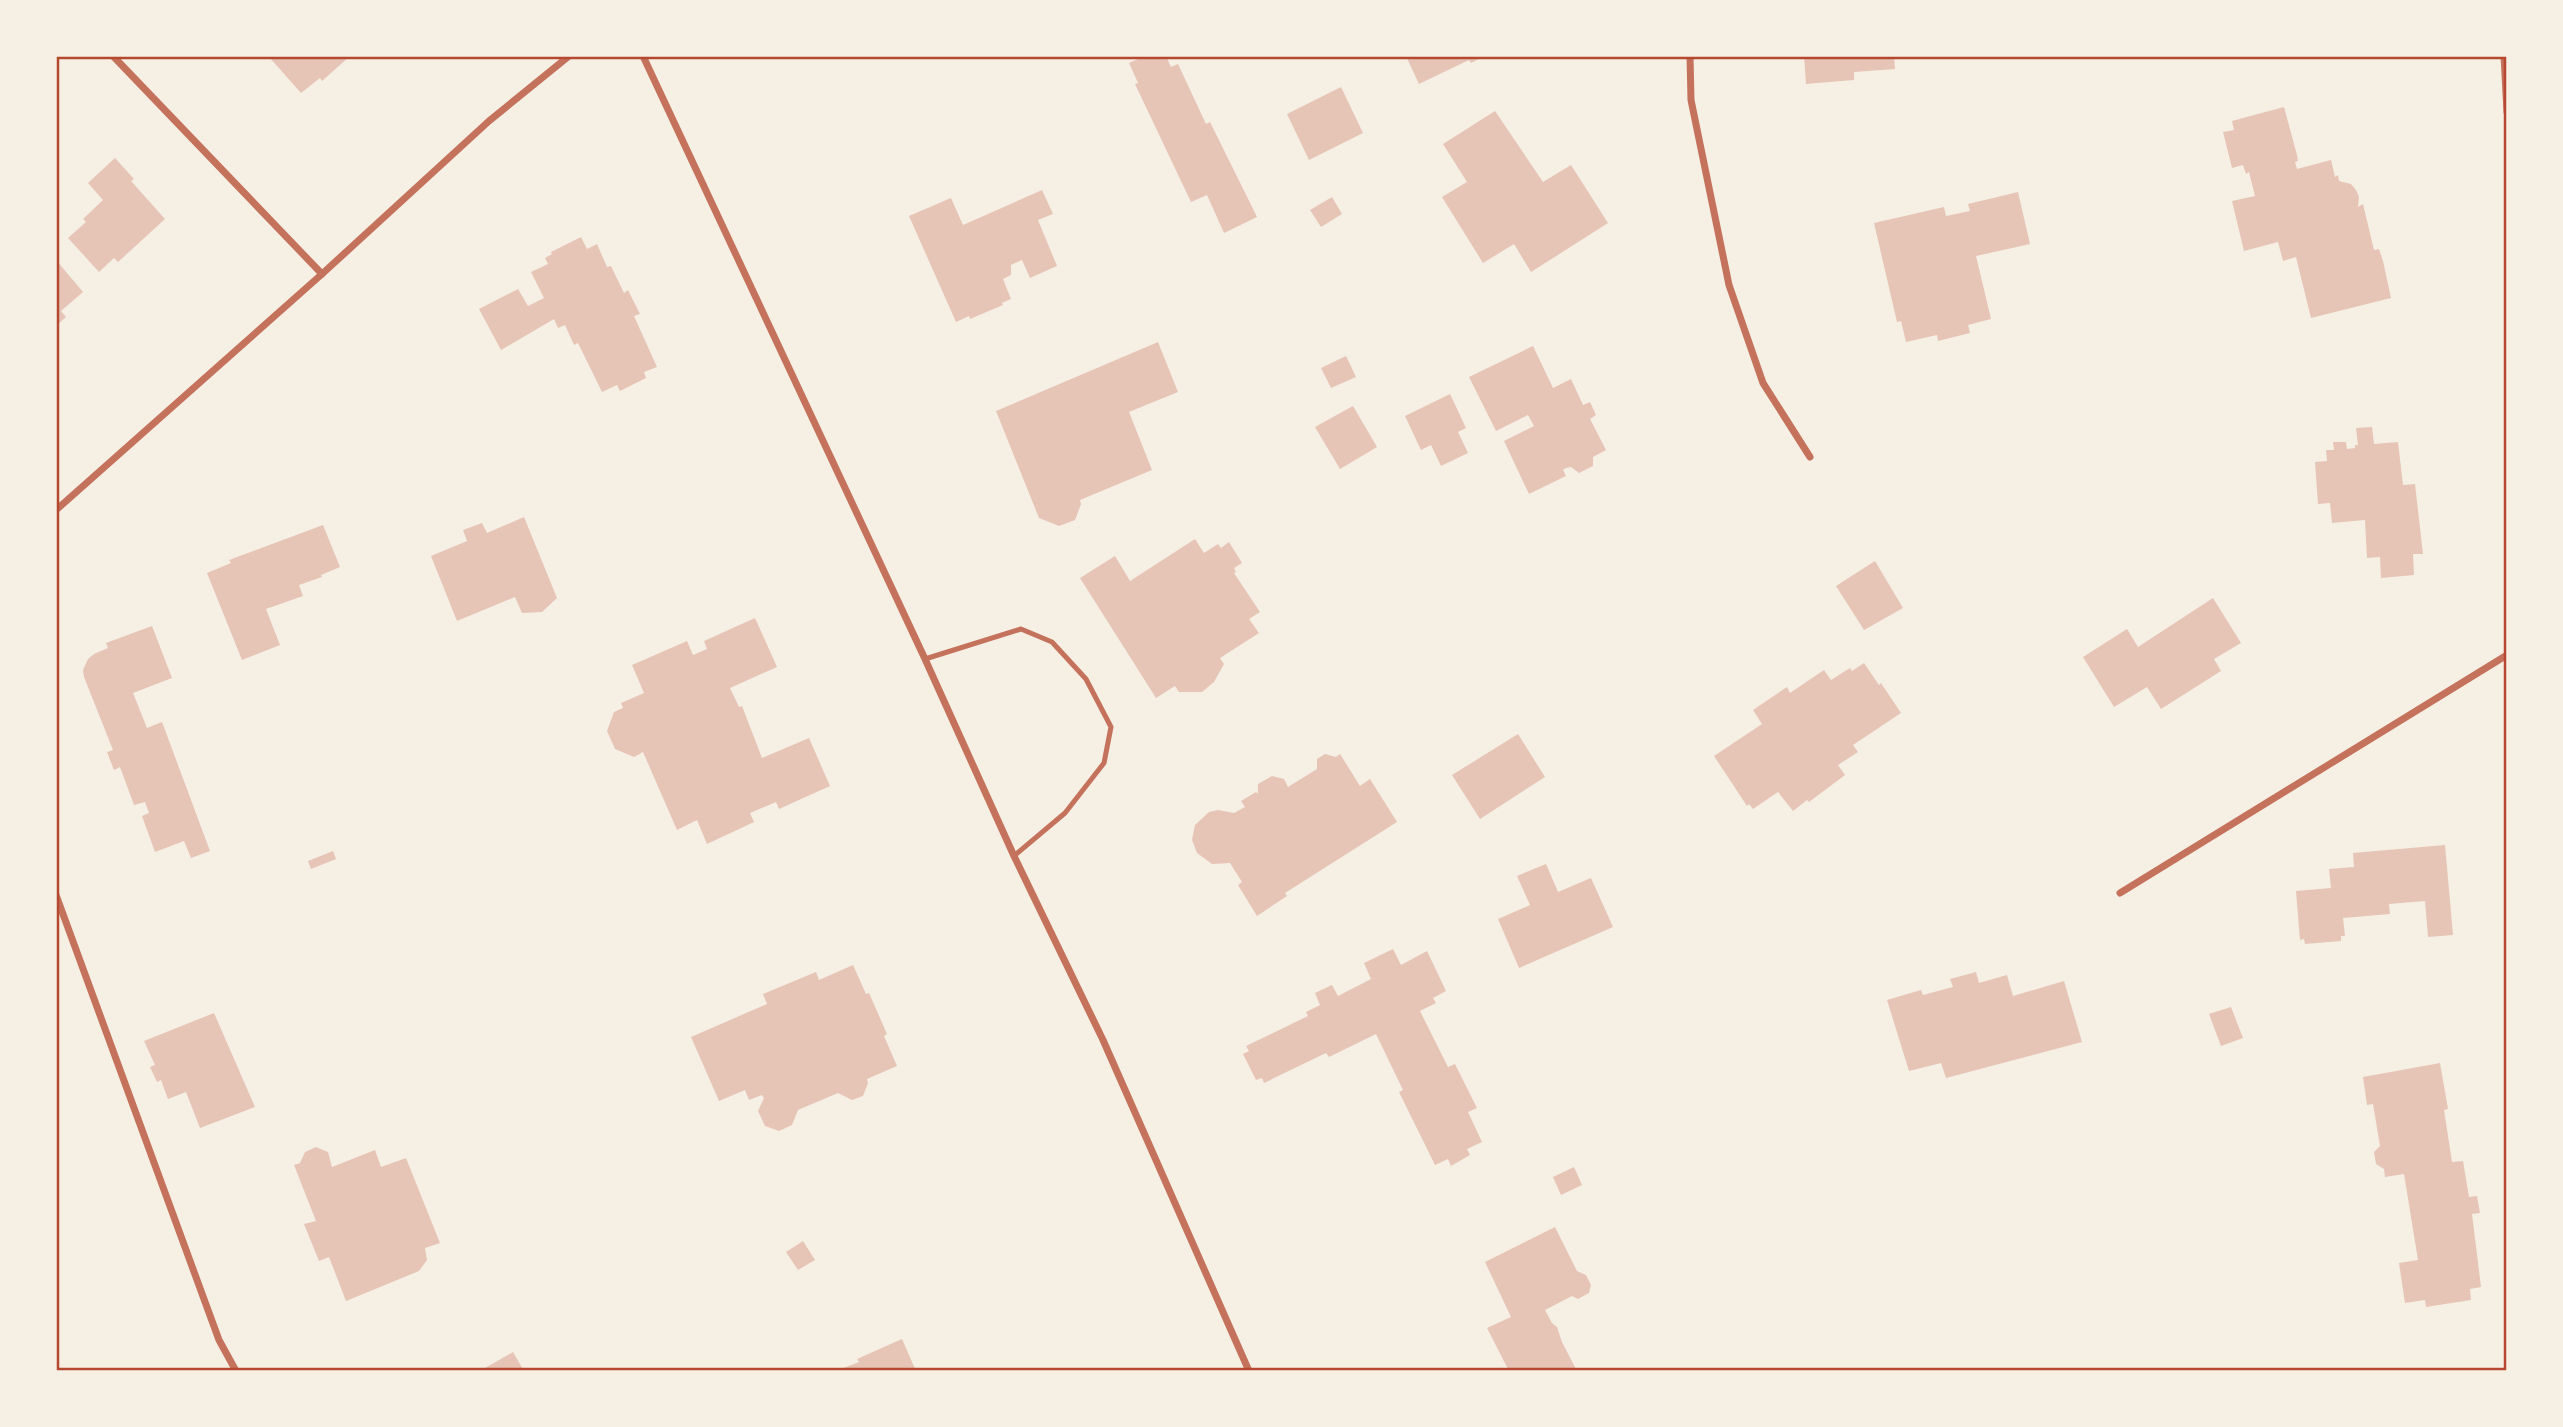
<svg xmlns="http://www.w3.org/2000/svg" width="2563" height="1427" viewBox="0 0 2563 1427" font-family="Arial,sans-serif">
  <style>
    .building { fill: #e6c5b7 }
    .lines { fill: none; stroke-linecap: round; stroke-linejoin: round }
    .service { stroke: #c5725c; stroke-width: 5 }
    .minor { stroke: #c5725c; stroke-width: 7 }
    .neatline { fill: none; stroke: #b5482f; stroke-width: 2.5 }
  </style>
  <rect width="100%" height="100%" fill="#f6efe4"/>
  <!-- building -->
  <g class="building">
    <polygon points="272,56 350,56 322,81 320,78 301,93 270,58"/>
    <polygon points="1145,56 1166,56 1171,67 1178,64 1206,124 1210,122 1257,217 1224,233 1207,195 1191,202 1135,84 1138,83 1129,63"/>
    <polygon points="1406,56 1484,56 1471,63 1469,60 1419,84"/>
    <polygon points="1804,56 1894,56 1895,69 1854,72 1854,80 1806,84"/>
    <polygon points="1341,87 1363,133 1309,160 1287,114"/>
    <polygon points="2284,107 2297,155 2298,161 2295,162 2297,169 2331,160 2335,177 2338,175 2339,181 2351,184 2356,190 2359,197 2358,207 2363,204 2374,250 2379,249 2383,261 2391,298 2311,318 2296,257 2283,261 2278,242 2244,251 2232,201 2255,196 2249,172 2246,174 2243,165 2232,168 2223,132 2234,130 2232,121"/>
    <polygon points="1495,111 1543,182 1571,165 1608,223 1531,272 1514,244 1483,263 1442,197 1467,182 1443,144"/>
    <polygon points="115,158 134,179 131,181 165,219 118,262 114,258 99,272 68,238 86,222 83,219 103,200 88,183"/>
    <polygon points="1042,190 1053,214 1038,220 1057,266 1030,278 1022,260 1011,265 1011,275 1003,279 1011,299 1002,303 1003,305 970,319 969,316 956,322 909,216 951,198 963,225"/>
    <polygon points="2018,192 2030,244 1976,256 1991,319 1968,325 1970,333 1938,341 1937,335 1906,342 1901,321 1897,322 1874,223 1944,207 1946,216 1970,211 1968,204"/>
    <polygon points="1332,197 1342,214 1321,227 1310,210"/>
    <polygon points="581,237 587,249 597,244 607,267 611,266 624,293 628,290 640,314 634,316 657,367 644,372 646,378 620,391 617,385 602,392 578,343 574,345 565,325 558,328 554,319 501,350 479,309 518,289 528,306 544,298 531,272 548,264 545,258 552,254 551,252"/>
    <polygon points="56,260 83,292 61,311 66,317 56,326"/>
    <polygon points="1158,342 1178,392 1129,412 1152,470 1080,500 1081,504 1075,520 1059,526 1039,518 996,411"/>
    <polygon points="1533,346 1553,388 1571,379 1583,405 1590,402 1596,415 1590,419 1606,450 1593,457 1593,466 1579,473 1571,467 1566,468 1563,470 1566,476 1529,494 1504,441 1534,426 1528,415 1496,431 1469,377"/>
    <polygon points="1346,356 1356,377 1331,388 1321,368"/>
    <polygon points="1450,394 1466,428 1458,432 1468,453 1441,466 1431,445 1421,450 1405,416"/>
    <polygon points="1353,406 1377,447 1340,469 1315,427"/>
    <polygon points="2372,427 2374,444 2398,442 2403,485 2415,484 2423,554 2413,554 2414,575 2381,578 2380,557 2367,558 2365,520 2332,523 2330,503 2318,504 2315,462 2327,461 2326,450 2334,450 2333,442 2346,442 2347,449 2355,448 2355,445 2358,445 2356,428"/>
    <polygon points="524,517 557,598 542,612 522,613 515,597 457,621 431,556 467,541 463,530 482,523 487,533"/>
    <polygon points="323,525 340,567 321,575 322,577 299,585 303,596 266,609 280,645 242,660 207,573 231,563 229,560"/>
    <polygon points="1195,539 1204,553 1218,544 1221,548 1229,542 1242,563 1234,568 1236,572 1234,573 1260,612 1249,619 1259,633 1220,658 1224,664 1214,682 1202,692 1179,692 1175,686 1156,698 1080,578 1115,556 1130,581"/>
    <polygon points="1875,561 1903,608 1864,630 1836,586"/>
    <polygon points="2213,598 2241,643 2214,659 2221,671 2161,709 2147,687 2114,707 2083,657 2127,629 2138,647"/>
    <polygon points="755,618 777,667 730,688 739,707 742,706 762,758 809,738 830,786 779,809 776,802 750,813 754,822 707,844 697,820 677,830 643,752 634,757 615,749 607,731 614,712 623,708 621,703 644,693 632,665 687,641 693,655 707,649 704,641"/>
    <polygon points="152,626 172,678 133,693 147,728 162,722 210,851 191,858 184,841 155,852 142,816 149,813 145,802 134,805 120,767 114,770 107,752 113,750 84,677 83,670 88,659 94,654 108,648 106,643"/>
    <polygon points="1864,663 1879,685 1881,683 1901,713 1853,745 1858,752 1838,765 1845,775 1809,802 1807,800 1793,811 1778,792 1753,809 1749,804 1747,806 1714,756 1762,724 1753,710 1787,687 1790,693 1824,670 1831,680 1850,668 1852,671"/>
    <polygon points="1518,734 1545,777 1480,819 1452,775"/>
    <polygon points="1325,754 1336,757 1340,754 1360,786 1370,779 1397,822 1285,893 1287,896 1257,916 1238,885 1242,882 1230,863 1212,864 1197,853 1192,840 1195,825 1209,812 1218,810 1234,813 1245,807 1241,801 1256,792 1258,794 1258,784 1272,776 1284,779 1288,787 1317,769 1317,759"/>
    <polygon points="2445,845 2453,935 2428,937 2425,901 2389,904 2390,914 2343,918 2345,936 2341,936 2341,941 2305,944 2304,939 2300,940 2296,891 2331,888 2329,869 2354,867 2353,853"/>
    <polygon points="333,851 336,859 311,869 308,861"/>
    <polygon points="1546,864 1558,892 1591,878 1613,927 1519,968 1498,919 1530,905 1517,876"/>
    <polygon points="1393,949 1401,965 1427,951 1446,991 1433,998 1436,1003 1420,1011 1448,1067 1455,1064 1477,1108 1468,1112 1482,1142 1467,1149 1470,1155 1451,1166 1448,1159 1435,1165 1399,1092 1403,1090 1376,1034 1329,1057 1326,1053 1264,1083 1262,1078 1256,1080 1243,1054 1249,1051 1246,1046 1308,1016 1306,1012 1320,1005 1315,993 1332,985 1338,996 1371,979 1364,963"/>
    <polygon points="853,965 866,994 869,993 887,1034 884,1036 897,1066 867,1079 868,1083 863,1096 852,1100 838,1093 798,1110 792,1125 779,1131 765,1126 758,1111 764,1098 762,1095 749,1100 745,1090 719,1101 691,1037 767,1004 763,994 816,972 819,980"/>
    <polygon points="1976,972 1979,983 2007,975 2013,996 2064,981 2082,1042 1946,1078 1941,1063 1909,1071 1887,1000 1921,990 1923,995 1953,987 1950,979"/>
    <polygon points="2231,1007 2243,1038 2221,1046 2209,1014"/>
    <polygon points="214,1013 255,1107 200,1128 186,1092 168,1099 161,1080 157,1082 150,1067 155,1065 144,1041"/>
    <polygon points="2440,1063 2448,1109 2444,1110 2452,1162 2463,1161 2469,1197 2477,1196 2480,1213 2472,1214 2481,1287 2470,1289 2471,1300 2426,1307 2425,1300 2405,1303 2399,1263 2418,1260 2404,1174 2385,1177 2384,1169 2376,1164 2374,1152 2380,1146 2373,1104 2367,1105 2363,1077"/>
    <polygon points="316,1147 328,1152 332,1167 375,1150 381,1167 406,1158 440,1243 425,1248 427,1260 419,1271 346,1301 329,1257 319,1261 304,1224 316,1221 294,1165 300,1163 305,1152"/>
    <polygon points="1574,1167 1582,1185 1561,1195 1553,1177"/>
    <polygon points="1555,1227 1577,1271 1586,1275 1591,1285 1589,1293 1578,1299 1572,1296 1545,1310 1552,1323 1557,1327 1562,1342 1577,1371 1509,1371 1487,1328 1511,1317 1485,1262"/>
    <polygon points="803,1241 815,1260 798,1270 786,1252"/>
    <polygon points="902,1339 916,1371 836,1371 859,1362 857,1359"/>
    <polygon points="513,1352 524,1371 480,1371"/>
  </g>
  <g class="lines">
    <!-- service -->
    <polyline class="service" points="925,659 1021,629 1052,642 1086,679 1111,727 1104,763 1065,813 1014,856"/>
    <!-- minor -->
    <g class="minor">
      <polyline points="113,56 322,274"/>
      <polyline points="643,56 925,659 1014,856 1103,1040 1249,1371"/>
      <polyline points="1690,56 1691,100 1729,285 1763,383 1810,457"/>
      <polyline points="2504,56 2507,112"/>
      <polyline points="56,510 322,274 489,121 569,56"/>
      <polyline points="2120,893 2507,655"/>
      <polyline points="56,895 219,1340 236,1371"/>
    </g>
  </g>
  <!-- border -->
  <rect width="2563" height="1427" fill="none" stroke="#f6efe4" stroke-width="116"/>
  <rect x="58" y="58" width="2447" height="1311" class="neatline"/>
</svg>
